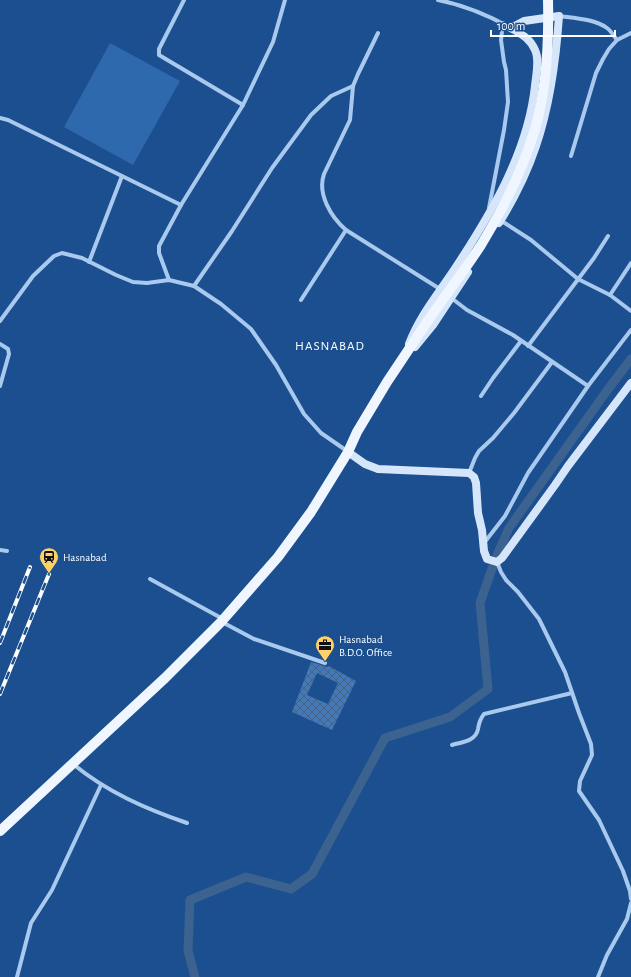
<svg xmlns="http://www.w3.org/2000/svg" width="631" height="977" viewBox="0 0 631 977" font-family="'Alegreya Sans',sans-serif">
  <style>
    .grass { fill: #2e69ad }
    .lines { fill: none; stroke-linecap: round; stroke-linejoin: round }
    .canal { stroke: #3c6290; stroke-width: 9 }
    .building { fill: url(#building-cross-hatch); fill-rule: evenodd }
    .street { stroke: #a9c9ee; stroke-width: 4 }
    .secondary { stroke: #d6e6fa; stroke-width: 8 }
    .primary { stroke: #f0f6ff; stroke-width: 10 }
    .rail-casing { stroke: #fff; stroke-width: 4 }
    .rail { stroke: #1b4f8f; stroke-width: 2.5; stroke-dasharray: 8; stroke-linecap: butt }
    .primary-bridge { stroke: #f0f6ff; stroke-width: 10 }
    .labels { text-anchor: middle; dominant-baseline: central; stroke-width: 3.5; stroke-linejoin: round; paint-order: stroke }
    .poi-label { font-size: 11px; fill: #fff; stroke: #1b4f8f; text-anchor: start }
    .quarter-label { font-size: 13px; letter-spacing: 1px; fill: #fff; stroke: #1b4f8f }
  </style>
  <defs>
    <pattern id="building-cross-hatch" width="8" height="8" patternUnits="userSpaceOnUse"><rect width="8" height="8" fill="#4478b7"/><path d="M0 0l8 8M0 8l8-8" fill="none" stroke="#486282"/></pattern>
  </defs>
  <rect width="100%" height="100%" fill="#1b4f8f"/>
  <!-- grass -->
  <polygon class="grass" points="110,43 180,81 133,165 64,127"/>
  <g class="lines">
    <!-- canal -->
    <g class="canal">
      <polyline points="497,555 509,528 606,392 631,359"/>
      <polyline points="195,977 188,951 190,900 246,877 291,889 312,874 385,738 450,717 488,689 480,603 493,566"/>
    </g>
  </g>
  <!-- building -->
  <path class="building" d="M311,662l17,5 1,-1 27,15 -24,49 -40,-18zM317,673l21,10 -10,21 -21,-9z"/>
  <g class="lines">
    <!-- street -->
    <g class="street">
      <polyline points="184,0 159,49 159,55 243,105"/>
      <path d="M438,0c26,5 50,15 73,28"/>
      <path d="M559,16c14,2 36,3 48,12 4,3 7,8 10,12"/>
      <path d="M378,33l-20,41 -5,12 -3,34 -26,54c-7,20 7,43 22,56l94,59"/>
      <polyline points="0,118 8,120 181,205"/>
      <polyline points="571,156 596,73 603,59 609,49 617,40 631,33"/>
      <polyline points="489,208 504,130 508,102 506,70 504,62 501,40 503,23"/>
      <polyline points="500,220 531,240 578,279 610,295 631,311"/>
      <polyline points="89,262 122,176"/>
      <polyline points="169,280 159,253 159,246 181,205 243,105 273,42 285,0"/>
      <polyline points="194,286 232,231 272,168 311,115 331,96 353,86"/>
      <polyline points="610,295 631,263"/>
      <polyline points="450,297 467,310 513,335 588,386"/>
      <polyline points="301,300 346,230"/>
      <polyline points="0,321 33,276 54,256 62,253 82,258 116,275 133,282 147,283 169,280 194,286 221,304 251,329 260,342 276,365 304,414 321,433 347,451"/>
      <polyline points="0,344 8,349 9,354 0,386"/>
      <polyline points="528,346 594,258 608,236"/>
      <polyline points="481,396 493,378 521,341"/>
      <polyline points="469,473 475,458 479,451 493,438 514,413 552,362"/>
      <polyline points="484,543 505,516 528,473 588,386 631,330"/>
      <polyline points="0,550 7,551"/>
      <polyline points="497,562 501,572 506,580 518,592 539,619 565,672 579,713 591,744 592,755 580,781 579,791 599,820 623,871 630,891 631,899"/>
      <polyline points="150,579 223,619"/>
      <polyline points="222,622 254,639 325,663"/>
      <path d="M452,745c10,-3 24,-4 26,-16 1,-7 2,-10 6,-15l88,-21"/>
      <path d="M73,764c34,28 73,45 114,59"/>
      <polyline points="17,977 31,923 52,890 101,785"/>
      <polyline points="598,977 607,955 627,919 631,903"/>
    </g>
    <!-- secondary -->
    <g class="secondary">
      <path d="M499,223c15,-24 28,-50 37,-77 14,-41 20,-86 23,-130l-35,5 -13,7"/>
      <path d="M409,344c11,-29 30,-51 47,-77 36,-55 72,-115 79,-181 1,-11 5,-26 0,-36 -5,-12 -14,-16 -24,-22"/>
      <polyline points="415,347 433,325 468,272"/>
      <polyline points="348,452 365,464 378,469 469,473 474,477 476,483 478,513 482,530 484,551 487,559 497,562 502,558 555,485 568,466 631,383"/>
    </g>
    <!-- primary -->
    <polyline class="primary" points="0,831 165,678 221,622 278,557 311,512 348,452 357,432 387,382 427,322"/>
    <defs>
      <g id="rail">
        <polyline points="0,643 30,567"/>
        <polyline points="0,694 49,574"/>
      </g>
    </defs>
    <!-- rail casing -->
    <use href="#rail" class="rail-casing"/>
    <!-- rail -->
    <use href="#rail" class="rail"/>
    <!-- primary-bridge -->
    <path class="primary-bridge" d="M427,322c18,-26 37,-51 54,-77 22,-36 42,-75 54,-116 12,-41 14,-86 13,-129"/>
  </g>
  <!-- icons -->
  <defs>
    <symbol id="station-pin" viewBox="-11 -11 22 30"><path d="M0 17L-7.5 6A9.5 9.5 0 1 1 7.5 6Z" fill="#ffd166" stroke="#1b4f8f"/><path d="M-3-6H3Q5-6 5-4V2Q5 4 3 4L4.5 6H3L1.5 4h-3L-3 6H-4.5L-3 4Q-5 4-5 2V-4Q-5-6-3-6ZM-3.5-4v3h7v-3ZM-3.5 1v1.5H-2V1ZM2 1v1.5H3.5V1Z" fill="#111"/></symbol>
    <symbol id="office-pin" viewBox="-11 -11 22 30"><path d="M0 17L-7.5 6A9.5 9.5 0 1 1 7.5 6Z" fill="#ffd166" stroke="#1b4f8f"/><path d="M-6-3h4V-5.5h4V-3h4V5H-6ZM-1-4.5V-3h2v-1.5ZM-6 0V1H6V0Z" fill="#111"/></symbol>
  </defs>
  <g fill-rule="evenodd">
    <use href="#station-pin" x="38" y="546" width="22" height="30"/>
    <use href="#office-pin" x="314" y="634" width="22" height="30"/>
  </g>
  <g class="labels">
    <!-- poi labels -->
    <g class="poi-label">
      <text x="63" y="557">Hasnabad</text>
      <text x="339" y="639">Hasnabad<tspan x="339" dy="13">B.D.O. Office</tspan></text>
    </g>
    <!-- quarter labels -->
    <g class="quarter-label">
      <text x="330" y="346">HASNABAD</text>
    </g>
  </g>
  <!-- scale -->
  <path d="M491 30v6h124v-6" fill="none" stroke="#ffffff" stroke-width="2"/>
  <text x="497" y="30" font-size="12" fill="#ffffff" stroke="#1b4f8f" stroke-width="3" paint-order="stroke">100 m</text>
</svg>
